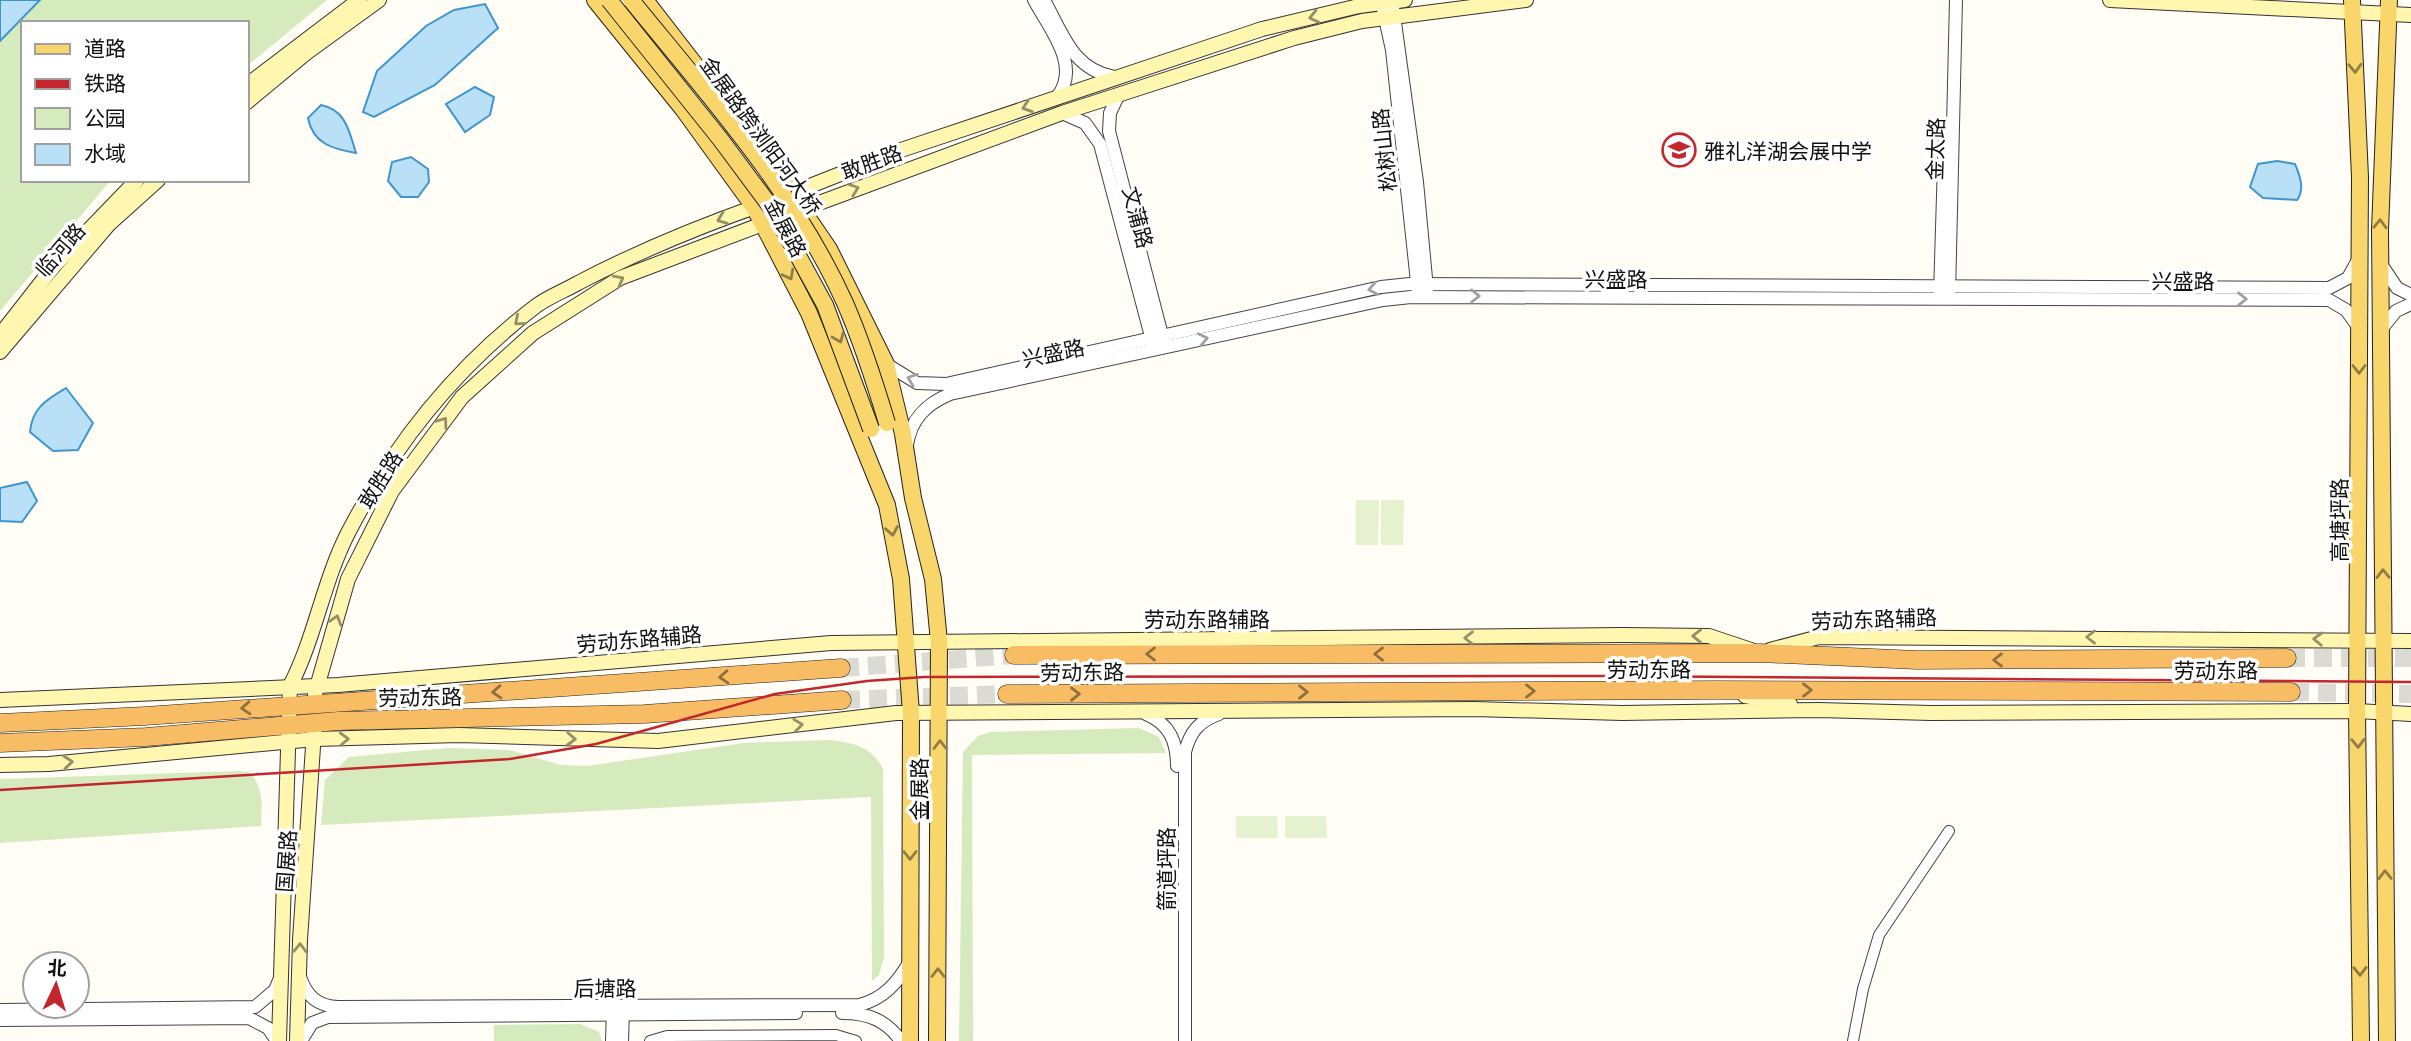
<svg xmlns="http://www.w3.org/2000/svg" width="2411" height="1041" viewBox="0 0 2411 1041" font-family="'Playfair Display','Noto Sans SC',serif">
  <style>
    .green { fill: #d5ebbd }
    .pitch { fill: #e6f2cf }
    .water { fill: #b9e0f7; stroke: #3f96cf; stroke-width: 2 }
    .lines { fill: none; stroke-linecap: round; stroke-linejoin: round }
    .trunk-tunnel { stroke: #dbdad3; stroke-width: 18; stroke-dasharray: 18 9; stroke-linecap: butt }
    .minor-casing { stroke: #444; stroke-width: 12 }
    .tertiary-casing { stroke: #444; stroke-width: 14 }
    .secondary-casing { stroke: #333; stroke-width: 16 }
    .primary-casing { stroke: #222; stroke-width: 18 }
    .trunk-casing { stroke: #222; stroke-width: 19 }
    .minor { stroke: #fff; stroke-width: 10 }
    .tertiary { stroke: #fff; stroke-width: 12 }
    .secondary { stroke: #fff6b0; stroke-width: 14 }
    .primary { stroke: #f9d66b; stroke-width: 16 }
    .trunk { stroke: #f7bc64; stroke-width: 18 }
    .rail { stroke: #c4262e; stroke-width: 2.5 }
    .primary-bridge-casing { stroke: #222; stroke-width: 18; stroke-linecap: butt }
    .primary-bridge { stroke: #f9d66b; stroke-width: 16 }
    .oneway { stroke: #948f68 }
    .oneway2 { stroke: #917d42 }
    .oneway3 { stroke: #a0a0a0 }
    .oneway4 { stroke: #906f3f }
    .labels { text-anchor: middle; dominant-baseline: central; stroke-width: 7; stroke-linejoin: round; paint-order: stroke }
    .street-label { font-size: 21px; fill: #111; stroke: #fff }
    .poi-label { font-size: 21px; fill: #111; stroke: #fff; text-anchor: start }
  </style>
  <rect width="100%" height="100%" fill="#fffdf5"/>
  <!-- green -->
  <g class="green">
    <polygon points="40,0 327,0 247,66 247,23 23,23 23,180 111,180 0,311 0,41"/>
    <polygon points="1139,728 1159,737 1166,753 972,755 973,1041 959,1041 963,752 978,736 990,732"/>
    <path d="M828,740c23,2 44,6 55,29l1,188 -5,18 -7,6 -1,-184 -550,28 4,-45 24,-23 98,-9 63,2 51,15 26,1 157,-23z"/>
    <path d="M239,771l10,1c15,15 13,34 12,54l-261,17v-64z"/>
    <polygon points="580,1024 599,1032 602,1041 494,1041 494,1025"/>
  </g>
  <!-- pitch -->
  <g class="pitch">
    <polygon points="1356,500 1379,500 1378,545 1356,545"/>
    <polygon points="1381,500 1404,500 1403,545 1381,545"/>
    <polygon points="1236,816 1277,816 1278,838 1236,838"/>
    <polygon points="1285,816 1326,816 1327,838 1285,838"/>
  </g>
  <!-- water -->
  <g class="water">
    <polygon points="0,0 40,0 0,41"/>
    <polygon points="485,4 498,28 435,85 374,117 363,112 377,71 426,26 454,10"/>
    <polygon points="475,87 494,97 490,115 465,132 446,104"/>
    <path d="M321,105c25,5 28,26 35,48 -23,-4 -43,-9 -48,-35z"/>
    <polygon points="411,157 428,169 429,182 418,197 401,197 388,181 392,162"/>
    <path d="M2277,161l18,3c5,12 10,25 2,36l-34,-2 -13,-11 8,-23z"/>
    <path d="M66,388l27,35 -15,27 -25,1 -23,-19c2,-24 16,-32 36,-44z"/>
    <polygon points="27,482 37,501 22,522 0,521 0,488"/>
  </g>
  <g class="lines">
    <!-- trunk-tunnel -->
    <g class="trunk-tunnel">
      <polyline points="2287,658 2411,658"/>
      <polyline points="841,668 1014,655"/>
      <polyline points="2291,692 2411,694"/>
      <polyline points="842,700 1007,694"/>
    </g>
    <defs>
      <g id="minor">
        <polyline points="650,1041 667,1036 836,1035 856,1041"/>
        <polyline points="1853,1041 1863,989 1879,935 1949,831"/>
      </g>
      <g id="tertiary">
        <path d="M1034,0c15,28 48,66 23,97"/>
        <path d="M1044,0c19,34 28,69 70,77"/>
        <polyline points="1381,0 1392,50 1418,291"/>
        <polyline points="1393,8 1417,182 1427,289"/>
        <polyline points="1118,96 1110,113 1109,131 1164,343"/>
        <polyline points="1062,113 1085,123 1100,144 1153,344"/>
        <polyline points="2381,264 2397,288 2411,295"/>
        <polyline points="1940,294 1945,130"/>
        <polyline points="1949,294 1956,0"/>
        <polyline points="2380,331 2396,311 2411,304"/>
        <polyline points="886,364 917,383 946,384 1381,287 1410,284 2329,288 2348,278 2358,260"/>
        <path d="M907,445c4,-26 19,-41 43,-51l433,-94 28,-3 918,3 17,10 13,18"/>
        <path d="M1146,714c24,10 31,28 31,52"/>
        <path d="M300,977c7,20 18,29 38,30l521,-2c25,-6 39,-23 51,-44"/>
        <polyline points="0,1010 255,1007 275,990 280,978"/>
        <path d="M842,1013c26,0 44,7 59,28"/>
        <polyline points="0,1020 249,1018 268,1028 277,1041"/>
        <polyline points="301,1041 312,1023 328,1017 796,1013"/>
        <polyline points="612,1041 613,1010"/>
        <polyline points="622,1041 623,1010"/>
        <path d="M1185,1041v-289c5,-20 14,-31 34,-38"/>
      </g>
      <g id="secondary">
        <polyline points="2110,0 2411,15"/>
        <polyline points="247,85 359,0"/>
        <polyline points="247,102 306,53 379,0"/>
        <polyline points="782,197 901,150 1262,29 1359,6 1405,0"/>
        <polyline points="792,213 1062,113 1294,38 1362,21 1526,0"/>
        <polyline points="0,335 54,266 137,180"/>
        <polyline points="0,352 109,224 158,180"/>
        <polyline points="1770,650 1819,637 2411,641"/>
        <polyline points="315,694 348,579 392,491 462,397 533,333 620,278 773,220"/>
        <polyline points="1745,696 1790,704"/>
        <polyline points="0,700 338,685 831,643 1623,635 1709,636 1751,650"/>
        <polyline points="0,765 49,764 315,739 459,735 658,741 896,713 1474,709 1622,713 1818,710 1931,713 2357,711 2411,714"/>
        <path d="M279,1041l11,-355c25,-48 33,-104 58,-153 46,-89 108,-166 188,-227 12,-9 28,-15 42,-23 59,-31 122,-57 185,-79"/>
        <polyline points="297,1041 300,940 314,732"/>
      </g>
      <g id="primary">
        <polyline points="595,0 683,109 754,207 809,313 887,505 901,579 911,713 910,1041"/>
        <polyline points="645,0 751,137"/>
        <polyline points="2352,0 2360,177 2357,711 2361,1041"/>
        <polyline points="769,161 829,249 886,364 903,434 913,498 933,579 939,642 937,1041"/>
        <polyline points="2387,1041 2380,230 2389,0"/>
      </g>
      <g id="trunk">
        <polyline points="1014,655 1760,653 1917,660 2287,658"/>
        <polyline points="1007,694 1716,690 2291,692"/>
        <polyline points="0,723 145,716 841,668"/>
        <polyline points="0,743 146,737 338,721 644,714 842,700"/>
      </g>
    </defs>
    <!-- minor casing -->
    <use href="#minor" class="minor-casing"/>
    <!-- tertiary casing -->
    <use href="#tertiary" class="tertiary-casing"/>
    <!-- secondary casing -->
    <use href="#secondary" class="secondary-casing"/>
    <!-- primary casing -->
    <use href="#primary" class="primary-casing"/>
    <!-- trunk casing -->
    <use href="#trunk" class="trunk-casing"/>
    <!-- minor -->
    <use href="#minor" class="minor"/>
    <!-- tertiary -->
    <use href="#tertiary" class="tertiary"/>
    <!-- secondary -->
    <use href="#secondary" class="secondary"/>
    <!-- primary -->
    <use href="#primary" class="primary"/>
    <!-- trunk -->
    <use href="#trunk" class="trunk"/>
    <!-- rail -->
    <polyline class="rail" points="0,790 510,759 596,744 775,694 867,681 924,677 1600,676 2411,682"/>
    <defs>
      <g id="primary-bridge">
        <polyline points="609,0 721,140 773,210 825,305 871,429"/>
        <path d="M631,0c78,96 163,190 214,303 17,39 30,80 42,120"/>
      </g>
    </defs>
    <!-- primary-bridge casing -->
    <use href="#primary-bridge" class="primary-bridge-casing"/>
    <!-- primary-bridge -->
    <use href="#primary-bridge" class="primary-bridge"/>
  </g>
  <!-- one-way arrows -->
  <defs><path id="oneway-chevron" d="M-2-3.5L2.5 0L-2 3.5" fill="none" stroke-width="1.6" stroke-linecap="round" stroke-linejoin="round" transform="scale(1.75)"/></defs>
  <g class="oneway">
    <use href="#oneway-chevron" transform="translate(1314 17) rotate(167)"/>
    <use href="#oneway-chevron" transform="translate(1027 107) rotate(161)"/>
    <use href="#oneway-chevron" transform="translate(854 189) rotate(-20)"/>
    <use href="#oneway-chevron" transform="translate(722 219) rotate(159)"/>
    <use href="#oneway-chevron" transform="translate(619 280) rotate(-28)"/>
    <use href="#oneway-chevron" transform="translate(519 321) rotate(139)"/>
    <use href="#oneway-chevron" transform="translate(443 422) rotate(-54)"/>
    <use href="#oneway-chevron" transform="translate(336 620) rotate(-73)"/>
    <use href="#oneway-chevron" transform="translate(1697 636) rotate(-179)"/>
    <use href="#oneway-chevron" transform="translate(2091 637) rotate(180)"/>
    <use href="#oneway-chevron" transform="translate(1469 638) rotate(180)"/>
    <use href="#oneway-chevron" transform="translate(2318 639) rotate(-178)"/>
    <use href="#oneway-chevron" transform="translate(798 725) rotate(-7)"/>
    <use href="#oneway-chevron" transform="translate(344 739) rotate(-2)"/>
    <use href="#oneway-chevron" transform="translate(571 739) rotate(2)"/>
    <use href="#oneway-chevron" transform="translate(68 762) rotate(-5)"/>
    <use href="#oneway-chevron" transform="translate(300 948) rotate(-88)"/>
  </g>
  <g class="oneway2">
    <use href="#oneway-chevron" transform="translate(2355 68) rotate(88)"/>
    <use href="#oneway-chevron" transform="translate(2380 224) rotate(-88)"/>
    <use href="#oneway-chevron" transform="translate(789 275) rotate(62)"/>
    <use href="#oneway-chevron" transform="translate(839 338) rotate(68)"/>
    <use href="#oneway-chevron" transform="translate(2359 369) rotate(90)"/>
    <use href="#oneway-chevron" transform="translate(892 531) rotate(80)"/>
    <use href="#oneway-chevron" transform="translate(2383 574) rotate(-91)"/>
    <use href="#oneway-chevron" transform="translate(2358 743) rotate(89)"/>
    <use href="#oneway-chevron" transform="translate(940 745) rotate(-90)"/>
    <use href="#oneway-chevron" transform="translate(910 855) rotate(90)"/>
    <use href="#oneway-chevron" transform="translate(2385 875) rotate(-91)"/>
    <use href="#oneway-chevron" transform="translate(2360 971) rotate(89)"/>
    <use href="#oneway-chevron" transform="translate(938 973) rotate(-90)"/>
  </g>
  <g class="oneway3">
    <use href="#oneway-chevron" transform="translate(1373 289) rotate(169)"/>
    <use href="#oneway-chevron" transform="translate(1475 296)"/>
    <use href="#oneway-chevron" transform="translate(2242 299)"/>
    <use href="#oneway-chevron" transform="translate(1203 339) rotate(-12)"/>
    <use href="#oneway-chevron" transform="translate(912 379) rotate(-160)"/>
  </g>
  <g class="oneway4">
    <use href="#oneway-chevron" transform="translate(1151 654) rotate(180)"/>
    <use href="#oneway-chevron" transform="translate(1379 654) rotate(180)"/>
    <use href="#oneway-chevron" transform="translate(1998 660) rotate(180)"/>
    <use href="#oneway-chevron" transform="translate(724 677) rotate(176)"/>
    <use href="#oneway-chevron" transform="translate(1807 690)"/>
    <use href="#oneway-chevron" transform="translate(1530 691)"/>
    <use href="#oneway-chevron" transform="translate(497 692) rotate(176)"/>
    <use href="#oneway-chevron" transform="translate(1303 692)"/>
    <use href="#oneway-chevron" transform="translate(1075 694) rotate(-1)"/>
    <use href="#oneway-chevron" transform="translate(246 708) rotate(176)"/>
  </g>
  <!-- icons -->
  <defs>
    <symbol id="school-ring" viewBox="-11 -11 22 22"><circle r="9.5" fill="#fff" stroke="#c4262e" stroke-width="1.5"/><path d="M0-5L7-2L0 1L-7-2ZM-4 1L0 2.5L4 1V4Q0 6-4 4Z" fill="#c4262e"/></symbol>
  </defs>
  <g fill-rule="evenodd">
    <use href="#school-ring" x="1660" y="131" width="38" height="38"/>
  </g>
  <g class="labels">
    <!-- street labels -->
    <g class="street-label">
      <text transform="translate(762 135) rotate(54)">金展路跨浏阳河大桥</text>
      <text transform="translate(1934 149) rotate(-88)">金太路</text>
      <text transform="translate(1383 150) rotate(-96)">松树山路</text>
      <text transform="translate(871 161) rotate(-20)">敢胜路</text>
      <text transform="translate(1139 217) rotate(75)">文蒲路</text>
      <text transform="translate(787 227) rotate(62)">金展路</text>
      <text transform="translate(59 249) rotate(-49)">临河路</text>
      <text x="1616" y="278">兴盛路</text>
      <text x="2183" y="280">兴盛路</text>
      <text transform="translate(1053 352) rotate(-12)">兴盛路</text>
      <text transform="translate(379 479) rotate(-58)">敢胜路</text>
      <text transform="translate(2338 520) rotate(-90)">高塘坪路</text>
      <text x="1207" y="618">劳动东路辅路</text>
      <text transform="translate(1874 618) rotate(-2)">劳动东路辅路</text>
      <text transform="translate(639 638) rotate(-5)">劳动东路辅路</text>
      <text x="1649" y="668">劳动东路</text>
      <text x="2216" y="669">劳动东路</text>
      <text transform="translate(1082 671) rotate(-1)">劳动东路</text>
      <text transform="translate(420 696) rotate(-1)">劳动东路</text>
      <text transform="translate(918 789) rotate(-90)">金展路</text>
      <text transform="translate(285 861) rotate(-86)">国展路</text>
      <text transform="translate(1165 869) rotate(-90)">箭道坪路</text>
      <text x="605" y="987">后塘路</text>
    </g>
    <!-- poi labels -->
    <g class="poi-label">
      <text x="1704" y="150">雅礼洋湖会展中学</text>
    </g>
  </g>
  <!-- legend -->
  <rect x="21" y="21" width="228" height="161" fill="#ffffff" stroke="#a0a0a0" stroke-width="2"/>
  <rect x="35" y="44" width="35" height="10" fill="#f9d66b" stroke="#a0a0a0" stroke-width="2"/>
  <text x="84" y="56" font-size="21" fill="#111111">道路</text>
  <rect x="35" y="79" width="35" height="10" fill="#c4262e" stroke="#a0a0a0" stroke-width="2"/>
  <text x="84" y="91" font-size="21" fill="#111111">铁路</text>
  <rect x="35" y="108" width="35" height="21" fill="#d5ebbd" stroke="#a0a0a0" stroke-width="2"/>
  <text x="84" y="126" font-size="21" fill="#111111">公园</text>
  <rect x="35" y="144" width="35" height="21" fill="#b9e0f7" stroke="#a0a0a0" stroke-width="2"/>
  <text x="84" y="161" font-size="21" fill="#111111">水域</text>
  <!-- north arrow -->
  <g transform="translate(56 985) rotate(4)"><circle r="33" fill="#ffffff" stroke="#a0a0a0" stroke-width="2"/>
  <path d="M0-5L12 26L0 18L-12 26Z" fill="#c4262e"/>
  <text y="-10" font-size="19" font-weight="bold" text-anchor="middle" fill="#111111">北</text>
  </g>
</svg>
